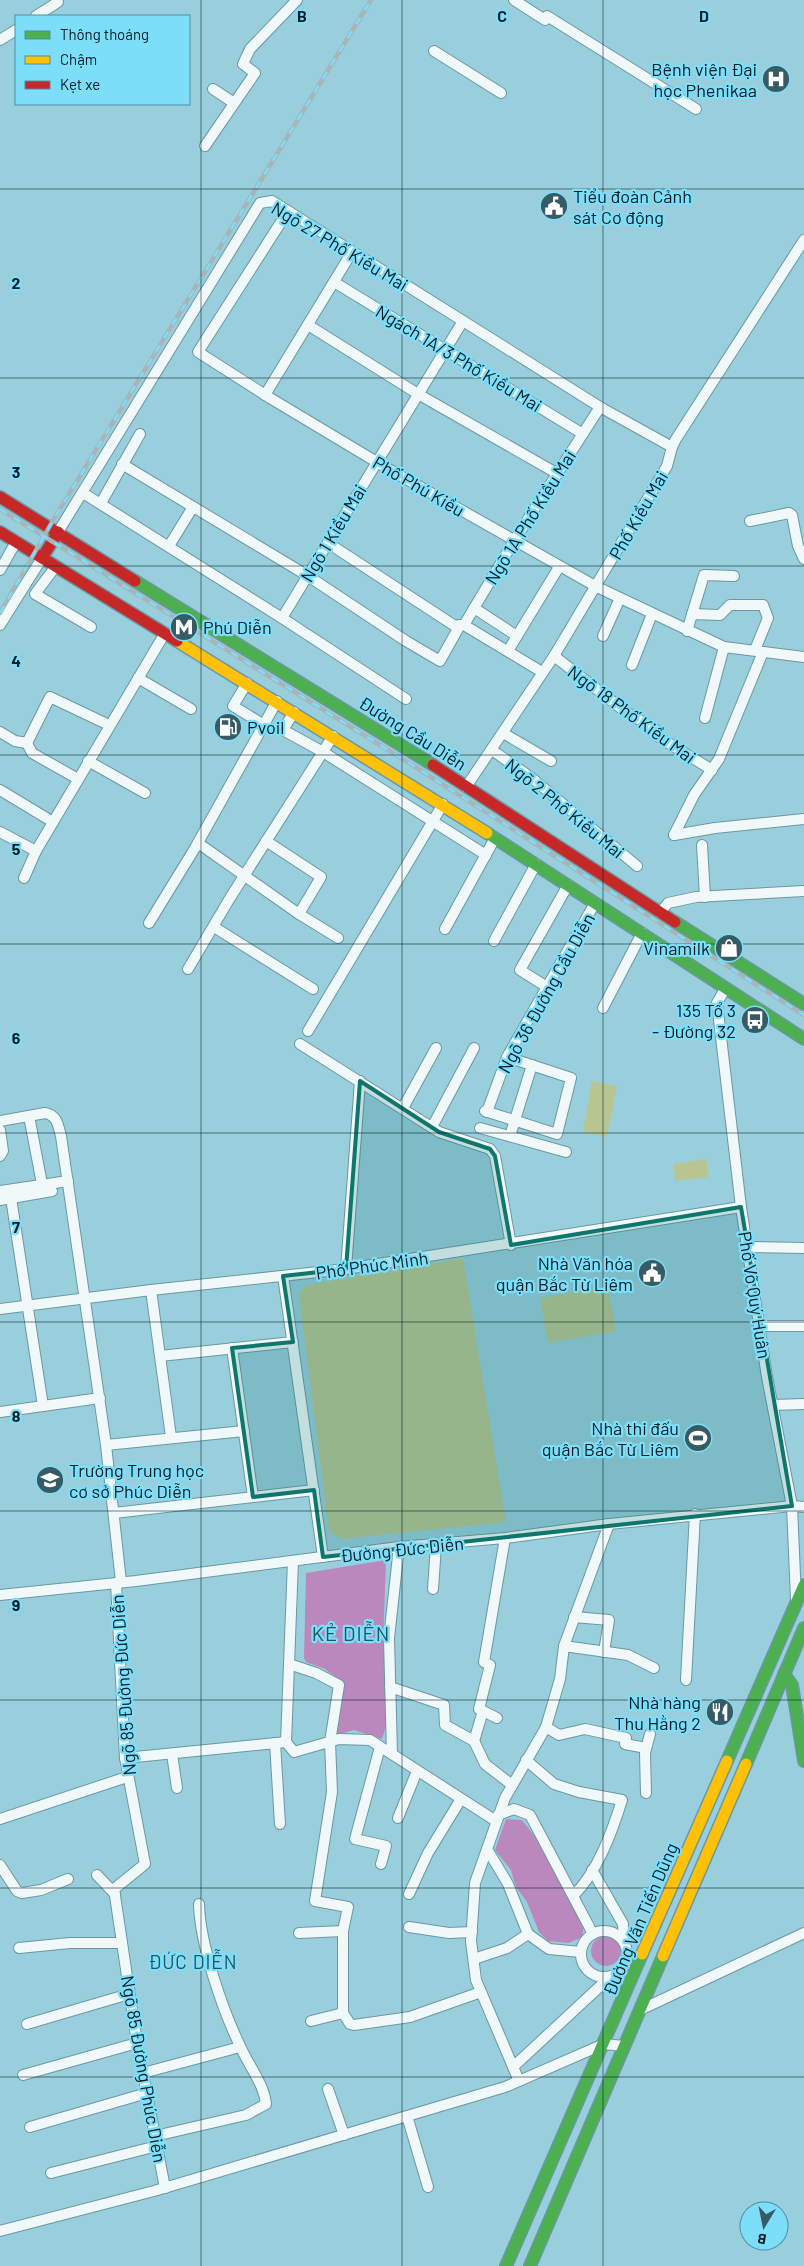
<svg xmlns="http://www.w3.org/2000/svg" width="804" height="2266" viewBox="0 0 804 2266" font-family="Barlow,sans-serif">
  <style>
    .green { fill: #b8c591 }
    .water { fill: #ba88bd }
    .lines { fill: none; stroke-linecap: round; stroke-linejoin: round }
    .street-casing { stroke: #6a98a3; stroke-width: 12 }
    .fast-casing { stroke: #6a98a3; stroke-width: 14 }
    .slow-casing { stroke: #6a98a3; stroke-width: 14 }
    .jam-casing { stroke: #6a98a3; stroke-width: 14 }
    .street { stroke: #f0f8fa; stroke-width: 10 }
    .fast { stroke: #4caf50; stroke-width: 11 }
    .slow { stroke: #ffc107; stroke-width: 11 }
    .jam { stroke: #c62828; stroke-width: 11 }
    .rail-casing { stroke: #a7b4b8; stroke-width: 4.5 }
    .rail { stroke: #7ddef9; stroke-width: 2.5; stroke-dasharray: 8; stroke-linecap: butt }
    .marked { fill: #0f766e; fill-opacity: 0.2; stroke: #0f766e; stroke-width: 4; stroke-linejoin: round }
    .grid { fill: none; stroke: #001d25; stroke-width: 1; stroke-opacity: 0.55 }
    .labels { text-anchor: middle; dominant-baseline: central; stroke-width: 4.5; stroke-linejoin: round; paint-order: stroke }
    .poi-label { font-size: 18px; fill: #001d25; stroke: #7ddef9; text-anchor: end }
    .street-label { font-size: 18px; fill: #001d25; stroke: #7ddef9 }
    .neighbourhood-label { font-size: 19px; letter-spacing: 1px; fill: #205562; stroke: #7ddef9 }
    .quarter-label { font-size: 20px; letter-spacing: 1px; fill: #205562; stroke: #7ddef9 }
    .grid-label { font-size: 16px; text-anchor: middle; font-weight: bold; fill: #001d25; stroke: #7ddef9; stroke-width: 4.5; stroke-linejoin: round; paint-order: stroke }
  </style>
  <rect width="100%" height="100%" fill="#99cedd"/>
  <!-- green -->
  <g class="green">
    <polygon points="592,1081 617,1086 607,1137 583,1132"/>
    <polygon points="706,1159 709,1177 675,1181 673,1164"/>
    <polygon points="463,1258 506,1522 341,1539 329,1531 299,1294 307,1285"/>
    <polygon points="608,1286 616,1331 548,1343 540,1298"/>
  </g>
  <!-- water -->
  <g class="water">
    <polygon points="386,1560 383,1646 388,1678 386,1708 388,1720 382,1739 354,1730 333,1736 344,1684 325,1669 306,1662 304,1658 306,1573"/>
    <polygon points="506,1819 522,1820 545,1849 584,1925 582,1937 569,1943 548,1941 539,1932 527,1902 516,1887 511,1870 495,1850"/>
    <circle cx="606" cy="1951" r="15"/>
  </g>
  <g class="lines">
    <defs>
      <g id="street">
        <polyline points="514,0 545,20"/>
        <polyline points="36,16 58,2"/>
        <polyline points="547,16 696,109"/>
        <polyline points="0,40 16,30"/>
        <polyline points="434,51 501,93"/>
        <polyline points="213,89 234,103"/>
        <polyline points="205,146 255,73 243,64 250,49 297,0"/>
        <polyline points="288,211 198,352 270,398 385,467 597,587 724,647 804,657"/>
        <polyline points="334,282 583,434"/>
        <polyline points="308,325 418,394 558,474"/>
        <polyline points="265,395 352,252"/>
        <polyline points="122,464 308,576 406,641 440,661 460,625"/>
        <polyline points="83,493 282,618 406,699"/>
        <polyline points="101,503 140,434"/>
        <polyline points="750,521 789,513 792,515 798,546 804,559"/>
        <polyline points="58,532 260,203 272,201 600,407 672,447"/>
        <polyline points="328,543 455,626 460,625"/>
        <polyline points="169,546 193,507"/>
        <polyline points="56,566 35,594 91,627"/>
        <polyline points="0,570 16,542"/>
        <polyline points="474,608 517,636"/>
        <polyline points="692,614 720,615 730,605 763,605 768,618 755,650"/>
        <polyline points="282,618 463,321"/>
        <polyline points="0,625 42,558"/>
        <polyline points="460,625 464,625 514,541 600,407"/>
        <polyline points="464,625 542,672"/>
        <polyline points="687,631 704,575 734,576"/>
        <polyline points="603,636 620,598"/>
        <polyline points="508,651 559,567"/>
        <polyline points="554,656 626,712 658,731 657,736 712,770"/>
        <polyline points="632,665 652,614"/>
        <polyline points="138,678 191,709"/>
        <polyline points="247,683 233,706 264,725"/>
        <polyline points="294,712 283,730 323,752 486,855"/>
        <polyline points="705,718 724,647"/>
        <polyline points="0,732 15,741 27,743"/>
        <polyline points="503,733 551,761"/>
        <polyline points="27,743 50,697 109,725"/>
        <polyline points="27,743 32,753 78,779"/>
        <polyline points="492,750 533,779 637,866"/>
        <polyline points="88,761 145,793"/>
        <polyline points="466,787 554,656 667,466 672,447 676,439 804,240"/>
        <polyline points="0,790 53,822"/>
        <polyline points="0,832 36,851"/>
        <polyline points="674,835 694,795 719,759 763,652"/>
        <polyline points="674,835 715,828 804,819"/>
        <polyline points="266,841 321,877 299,914"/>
        <polyline points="198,843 299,914 338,938"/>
        <polyline points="702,845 705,897"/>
        <polyline points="24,878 36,851 165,633"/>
        <polyline points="660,913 668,903 696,897 804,891"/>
        <polyline points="149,923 195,848 277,701"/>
        <polyline points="214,927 313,989"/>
        <polyline points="445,929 495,838"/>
        <polyline points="494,941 536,864"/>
        <polyline points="188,969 230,898 333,736"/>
        <polyline points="547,987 520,970 568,885"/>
        <polyline points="725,989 717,1003 741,1207 767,1377 792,1506 796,1599"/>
        <polyline points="603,1008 642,933"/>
        <polyline points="308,1031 443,804"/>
        <polyline points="300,1044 439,1132 490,1149 495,1156 511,1245"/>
        <polyline points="403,1108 436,1048"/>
        <polyline points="485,1111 557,1134 571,1078 507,1057"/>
        <polyline points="487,1112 507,1057 595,903"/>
        <polyline points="29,1116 42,1184"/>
        <path d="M0,1121l45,-8c12,2 13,12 16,23l45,309 15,137"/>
        <polyline points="432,1127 474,1048"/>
        <polyline points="480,1128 566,1152"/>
        <polyline points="0,1130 3,1151 0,1156"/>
        <polyline points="510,1136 532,1065"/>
        <polyline points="0,1191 68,1181"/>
        <polyline points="11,1198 43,1406"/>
        <polyline points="0,1200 52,1191"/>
        <polyline points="748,1247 804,1248"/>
        <polyline points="346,1269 360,1081"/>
        <polyline points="283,1276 323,1557"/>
        <polyline points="151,1290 171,1437"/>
        <polyline points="0,1309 151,1290 346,1269 741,1207"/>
        <polyline points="760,1326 804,1326"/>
        <polyline points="232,1348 253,1497"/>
        <polyline points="160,1356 293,1342"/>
        <polyline points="773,1405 804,1404"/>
        <polyline points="0,1412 100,1398"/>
        <polyline points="106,1445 244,1431"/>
        <polyline points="114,1513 314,1490"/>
        <polyline points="116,1583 125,1758 145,1864 114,1889 137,2043 165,2188"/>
        <polyline points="433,1589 436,1545"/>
        <polyline points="0,1595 136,1581 399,1547 505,1538 609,1524 792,1506 804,1507"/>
        <polyline points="574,1617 609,1620 604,1652"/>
        <polyline points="564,1646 628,1655 654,1668"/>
        <polyline points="289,1664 316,1673 339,1685 330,1742 332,1792 315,1901 348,1907 343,1931 343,2013 311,2021"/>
        <polyline points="686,1680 695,1514"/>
        <polyline points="390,1687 444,1705 445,1725 474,1741 485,1764 512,1785"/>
        <polyline points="483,1711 497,1718"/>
        <polyline points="546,1727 559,1735 585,1729 626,1738 625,1744 646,1748"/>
        <polyline points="474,1741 483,1711 479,1709 490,1665 484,1662 505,1538"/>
        <polyline points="286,1742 294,1752 339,1739 370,1740 496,1821"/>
        <polyline points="286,1742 293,1561"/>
        <polyline points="275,1743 280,1824"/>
        <polyline points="380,1747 355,1839 386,1846 381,1864"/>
        <polyline points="172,1754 177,1788"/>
        <polyline points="392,1754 389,1638 399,1547"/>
        <polyline points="125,1758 286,1742"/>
        <path d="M526,1760l28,24 25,8 43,8c-10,32 -24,71 -48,95"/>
        <polyline points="646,1793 645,1753 650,1734"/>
        <polyline points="498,1815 514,1809 530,1815 593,1934"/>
        <polyline points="398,1818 417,1771"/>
        <polyline points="0,1819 127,1777"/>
        <polyline points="487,1849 508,1884 528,1934 549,1949 581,1952"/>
        <polyline points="0,1865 17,1891 22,1893 41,1890 68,1879"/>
        <polyline points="592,1870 623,1924 624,1942"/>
        <polyline points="97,1875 115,1894"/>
        <polyline points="409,1894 428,1853 461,1799"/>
        <polyline points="409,1927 449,1933 472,1932"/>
        <circle cx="604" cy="1954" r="23"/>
        <polyline points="299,1933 343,1931"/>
        <polyline points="19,1948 70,1943 122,1943"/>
        <polyline points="474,1959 507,1948 528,1934"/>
        <polyline points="640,2010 804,1933"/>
        <polyline points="343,2013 350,2024 354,2025 410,2017 481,1992"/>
        <polyline points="27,2024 129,1994"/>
        <polyline points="513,2067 610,1977"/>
        <polyline points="143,2073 240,2047"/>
        <polyline points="23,2075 137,2043"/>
        <polyline points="519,2081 476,1980 471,1941 475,1883 505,1798 546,1727 560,1679 564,1646 609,1524"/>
        <polyline points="328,2089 344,2135"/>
        <polyline points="407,2116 428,2187"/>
        <polyline points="30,2127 147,2093"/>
        <path d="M155,2136l91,-21 20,-11c-2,-20 -17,-38 -25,-56 -18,-37 -41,-103 -42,-144"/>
        <polyline points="51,2173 157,2146"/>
        <polyline points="0,2231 154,2191 505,2087 604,2044 624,2046"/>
      </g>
      <g id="fast">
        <polyline points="135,581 433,765"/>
        <polyline points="487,833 804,1039"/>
        <polyline points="675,922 804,1004"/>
        <polyline points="784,1674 792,1685 804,1761"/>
        <polyline points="727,1761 804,1585"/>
        <polyline points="746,1764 804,1628"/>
        <polyline points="506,2266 642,1954"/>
        <polyline points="530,2266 663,1956"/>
      </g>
      <g id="slow">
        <polyline points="177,641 487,833"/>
        <polyline points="642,1954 727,1761"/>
        <polyline points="663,1956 746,1764"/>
      </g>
      <g id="jam">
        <polyline points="0,497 135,581"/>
        <polyline points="0,532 177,641"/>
        <polyline points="42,558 58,532"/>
        <polyline points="433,765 675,922"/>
      </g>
    </defs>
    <!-- street casing -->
    <use href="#street" class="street-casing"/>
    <!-- fast casing -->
    <use href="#fast" class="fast-casing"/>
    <!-- slow casing -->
    <use href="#slow" class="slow-casing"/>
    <!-- jam casing -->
    <use href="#jam" class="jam-casing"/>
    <!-- street -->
    <use href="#street" class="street"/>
    <!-- fast -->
    <use href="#fast" class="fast"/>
    <!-- slow -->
    <use href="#slow" class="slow"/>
    <!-- jam -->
    <use href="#jam" class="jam"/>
    <defs>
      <g id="rail">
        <polyline points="0,509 417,768 804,1015"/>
        <polyline points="0,613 55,517 371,0"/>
      </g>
    </defs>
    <!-- rail casing -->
    <use href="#rail" class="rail-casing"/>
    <!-- rail -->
    <use href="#rail" class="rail"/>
  </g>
  <!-- marked area -->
  <path class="marked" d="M360,1081l79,51 51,17 5,7 16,89 230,-38 51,299 -469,51 -9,-67 -61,7 -21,-149 61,-6 -10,-66 63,-7z"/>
  <!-- grid -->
  <path class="grid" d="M201,0v2266M402,0v2266M603,0v2266M0,189h804M0,378h804M0,566h804M0,755h804M0,944h804M0,1133h804M0,1322h804M0,1511h804M0,1700h804M0,1888h804M0,2077h804"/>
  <!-- icons -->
  <defs>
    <symbol id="hospital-disc" viewBox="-11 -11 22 22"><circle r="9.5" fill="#365b65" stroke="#7ddef9"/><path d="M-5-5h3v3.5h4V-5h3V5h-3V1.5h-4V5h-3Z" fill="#fff"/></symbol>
    <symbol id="civic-disc" viewBox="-11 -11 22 22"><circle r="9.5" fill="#365b65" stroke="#7ddef9"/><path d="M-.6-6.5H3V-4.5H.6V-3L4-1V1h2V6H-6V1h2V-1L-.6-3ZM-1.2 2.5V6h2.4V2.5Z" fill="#fff"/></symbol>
    <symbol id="metro-disc" viewBox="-11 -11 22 22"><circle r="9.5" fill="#365b65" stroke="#7ddef9"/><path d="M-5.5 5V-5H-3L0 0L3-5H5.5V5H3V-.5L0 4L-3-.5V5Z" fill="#fff"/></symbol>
    <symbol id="fuel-disc" viewBox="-11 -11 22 22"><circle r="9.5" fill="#365b65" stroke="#7ddef9"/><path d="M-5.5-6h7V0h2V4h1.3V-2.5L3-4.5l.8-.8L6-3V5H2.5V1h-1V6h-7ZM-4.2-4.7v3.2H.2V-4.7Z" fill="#fff"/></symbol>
    <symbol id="shop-disc" viewBox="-11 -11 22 22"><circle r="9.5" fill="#365b65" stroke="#7ddef9"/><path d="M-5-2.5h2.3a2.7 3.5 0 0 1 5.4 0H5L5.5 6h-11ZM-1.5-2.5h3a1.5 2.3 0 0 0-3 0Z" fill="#fff"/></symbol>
    <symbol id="bus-disc" viewBox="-11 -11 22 22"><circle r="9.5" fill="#365b65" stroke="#7ddef9"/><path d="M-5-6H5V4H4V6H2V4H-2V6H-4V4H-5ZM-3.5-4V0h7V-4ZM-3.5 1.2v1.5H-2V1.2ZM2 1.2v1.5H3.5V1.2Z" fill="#fff"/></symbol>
    <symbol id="stadium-disc" viewBox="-11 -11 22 22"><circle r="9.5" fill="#365b65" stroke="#7ddef9"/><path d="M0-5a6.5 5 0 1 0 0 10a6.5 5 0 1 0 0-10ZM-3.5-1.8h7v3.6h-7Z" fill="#fff"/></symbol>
    <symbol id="school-disc" viewBox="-11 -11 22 22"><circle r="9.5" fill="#365b65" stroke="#7ddef9"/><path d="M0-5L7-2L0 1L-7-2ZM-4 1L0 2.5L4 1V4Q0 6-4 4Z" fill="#fff"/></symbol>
    <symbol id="restaurant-disc" viewBox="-11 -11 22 22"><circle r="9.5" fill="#365b65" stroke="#7ddef9"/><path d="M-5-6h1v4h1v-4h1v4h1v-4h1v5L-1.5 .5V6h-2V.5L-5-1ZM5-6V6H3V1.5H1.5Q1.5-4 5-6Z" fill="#fff"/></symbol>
  </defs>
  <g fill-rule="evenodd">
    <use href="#hospital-disc" x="760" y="63" width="32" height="32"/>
    <use href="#civic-disc" x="538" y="190" width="32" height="32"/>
    <use href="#metro-disc" x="168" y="611" width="32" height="32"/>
    <use href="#fuel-disc" x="212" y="711" width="32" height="32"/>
    <use href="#shop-disc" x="713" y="932" width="32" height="32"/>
    <use href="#bus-disc" x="739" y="1004" width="32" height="32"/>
    <use href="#civic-disc" x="636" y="1257" width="32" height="32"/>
    <use href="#stadium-disc" x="682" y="1422" width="32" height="32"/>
    <use href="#school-disc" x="34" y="1464" width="32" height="32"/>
    <use href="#restaurant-disc" x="704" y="1696" width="32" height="32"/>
  </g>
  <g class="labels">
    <!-- poi labels -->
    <g class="poi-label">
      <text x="757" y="69">Bệnh viện Đại<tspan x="757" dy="21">học Phenikaa</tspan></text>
      <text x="573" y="196" text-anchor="start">Tiểu đoàn Cảnh<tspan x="573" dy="21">sát Cơ động</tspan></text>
      <text x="203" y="627" text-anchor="start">Phú Diễn</text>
      <text x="247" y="727" text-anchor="start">Pvoil</text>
      <text x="710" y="948">Vinamilk</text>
      <text x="736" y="1010">135 Tổ 3<tspan x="736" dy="21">- Đường 32</tspan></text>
      <text x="633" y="1263">Nhà Văn hóa<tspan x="633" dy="21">quận Bắc Từ Liêm</tspan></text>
      <text x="679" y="1428">Nhà thi đấu<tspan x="679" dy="21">quận Bắc Từ Liêm</tspan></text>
      <text x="69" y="1470" text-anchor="start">Trường Trung học<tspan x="69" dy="21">cơ sở Phúc Diễn</tspan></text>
      <text x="701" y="1702">Nhà hàng<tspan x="701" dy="21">Thu Hằng 2</tspan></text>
    </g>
    <!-- street labels -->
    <g class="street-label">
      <text transform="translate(340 246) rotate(31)">Ngõ 27 Phố Kiều Mai</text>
      <text transform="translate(459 358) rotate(31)">Ngách 1A/3 Phố Kiều Mai</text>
      <text transform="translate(419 486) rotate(30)">Phố Phú Kiều</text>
      <text transform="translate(638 515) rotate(-60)">Phố Kiều Mai</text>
      <text transform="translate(530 517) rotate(-58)">Ngõ 1A Phố Kiều Mai</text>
      <text transform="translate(333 533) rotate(-59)">Ngõ 1 Kiều Mai</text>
      <text transform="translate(632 714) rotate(36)">Ngõ 18 Phố Kiều Mai</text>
      <text transform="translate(413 733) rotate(32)">Đường Cầu Diễn</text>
      <text transform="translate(565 808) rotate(39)">Ngõ 2 Phố Kiều Mai</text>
      <text transform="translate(546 993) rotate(-61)">Ngõ 36 Đường Cầu Diễn</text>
      <text transform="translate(372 1265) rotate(-8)">Phố Phúc Minh</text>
      <text transform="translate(755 1295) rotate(81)">Phố Võ Quý Huân</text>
      <text transform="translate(402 1549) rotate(-6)">Đường Đức Diễn</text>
      <text transform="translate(123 1685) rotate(-94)">Ngõ 85 Đường Đức Diễn</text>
      <text transform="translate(640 1919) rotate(-67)">Đường Văn Tiến Dũng</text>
      <text transform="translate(144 2069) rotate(80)">Ngõ 85 Đường Phúc Diễn</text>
    </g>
    <!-- neighbourhood labels -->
    <g class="neighbourhood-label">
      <text x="193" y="1961">ĐỨC DIỄN</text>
    </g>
    <!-- quarter labels -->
    <g class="quarter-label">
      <text x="351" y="1633">KẺ DIỄN</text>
    </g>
  </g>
  <g class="grid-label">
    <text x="302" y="22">B</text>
    <text x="502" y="22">C</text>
    <text x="704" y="22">D</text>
    <text x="16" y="289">2</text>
    <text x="16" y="478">3</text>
    <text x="16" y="667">4</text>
    <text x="16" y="855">5</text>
    <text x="16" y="1044">6</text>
    <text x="16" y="1233">7</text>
    <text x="16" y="1422">8</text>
    <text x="16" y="1611">9</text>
  </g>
  <!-- legend -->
  <rect x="15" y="15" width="175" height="90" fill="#7ddef9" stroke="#4b91a4"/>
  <rect x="25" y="31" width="25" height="8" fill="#4caf50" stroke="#4b91a4"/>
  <text x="60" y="40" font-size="15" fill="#001d25">Thông thoáng</text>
  <rect x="25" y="56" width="25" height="8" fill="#ffc107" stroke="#4b91a4"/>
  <text x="60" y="65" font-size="15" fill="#001d25">Chậm</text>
  <rect x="25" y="81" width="25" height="8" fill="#c62828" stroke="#4b91a4"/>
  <text x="60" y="90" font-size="15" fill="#001d25">Kẹt xe</text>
  <!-- north arrow -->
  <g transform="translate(764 2226) rotate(190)"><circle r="24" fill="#7ddef9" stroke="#4b91a4"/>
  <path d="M0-4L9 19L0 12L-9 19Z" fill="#365b65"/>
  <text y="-8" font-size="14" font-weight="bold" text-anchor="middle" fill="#001d25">B</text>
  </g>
</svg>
